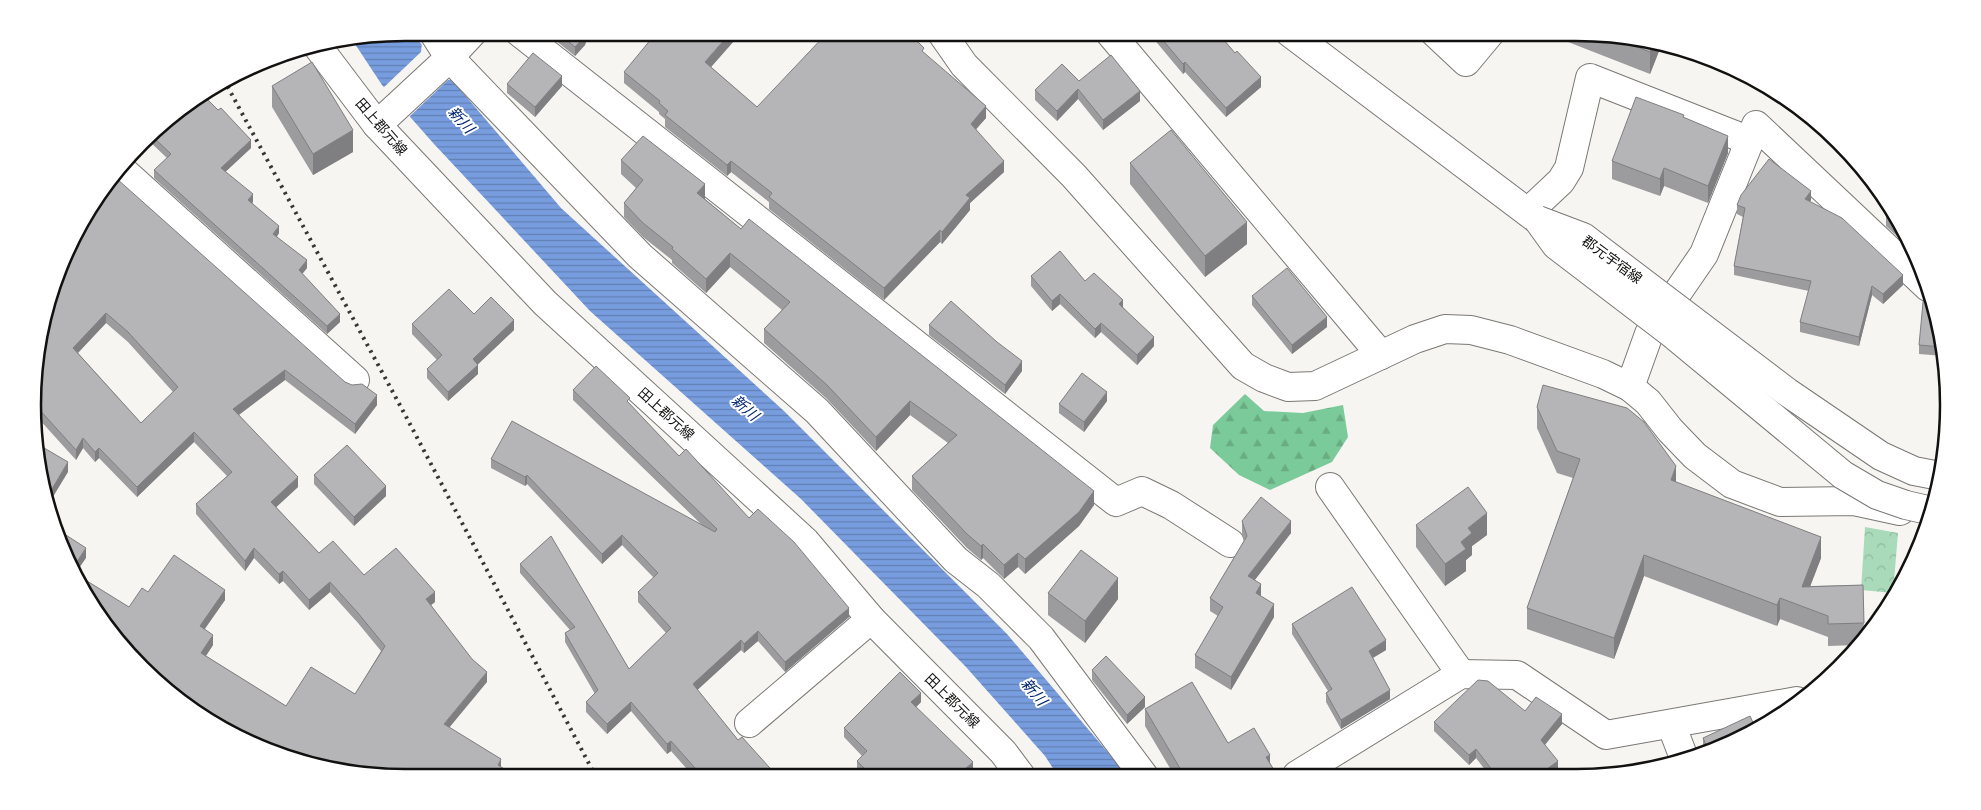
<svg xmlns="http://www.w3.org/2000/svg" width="1981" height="810" viewBox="0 0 1981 810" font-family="'Fira Sans Condensed','Noto Sans JP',sans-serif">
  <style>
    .forest { fill: url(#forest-firs) }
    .park { fill: url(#park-crowns) }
    .water { fill: url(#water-rules) }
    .pier { fill: #f7f5f2 }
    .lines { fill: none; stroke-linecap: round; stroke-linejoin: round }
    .minor-casing { stroke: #7a7875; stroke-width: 30 }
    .minor { stroke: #fff; stroke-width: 28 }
    .rail { stroke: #373635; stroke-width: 4; stroke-dasharray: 2.5 5; stroke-linecap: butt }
    .minor-bridge-casing { stroke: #7a7875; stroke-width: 30; stroke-linecap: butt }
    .minor-bridge { stroke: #fff; stroke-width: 28 }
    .wall { fill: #9c9b9d; fill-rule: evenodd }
    .shaded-wall { fill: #7f7e80 }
    .building { fill: #b5b4b7; stroke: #7f7e80; fill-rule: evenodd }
    .labels { text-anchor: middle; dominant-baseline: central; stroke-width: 4; stroke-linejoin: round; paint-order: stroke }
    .street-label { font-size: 14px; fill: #121110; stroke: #fff }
    .water-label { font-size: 15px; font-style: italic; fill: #002570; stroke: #fff }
    .rim { fill: none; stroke: #121110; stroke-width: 2.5 }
  </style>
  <defs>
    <pattern id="forest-firs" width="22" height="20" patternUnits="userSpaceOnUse" patternTransform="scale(1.25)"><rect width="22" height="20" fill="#7bca99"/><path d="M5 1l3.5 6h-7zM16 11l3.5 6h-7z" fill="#69ac83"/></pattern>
    <pattern id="park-crowns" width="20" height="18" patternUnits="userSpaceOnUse" patternTransform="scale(1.25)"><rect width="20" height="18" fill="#a9daba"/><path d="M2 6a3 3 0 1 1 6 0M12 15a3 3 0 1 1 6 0" fill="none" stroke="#90ba9f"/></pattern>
    <pattern id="water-rules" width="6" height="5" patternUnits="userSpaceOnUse" patternTransform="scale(1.25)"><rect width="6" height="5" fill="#789ddf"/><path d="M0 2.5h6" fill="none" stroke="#617fb3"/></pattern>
  </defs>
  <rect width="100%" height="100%" fill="#f7f5f2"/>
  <!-- forest -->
  <polygon class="forest" points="1245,394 1264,411 1303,413 1343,405 1348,437 1332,462 1270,490 1239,475 1210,448 1213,425"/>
  <!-- park -->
  <polygon class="park" points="1865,527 1898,533 1893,593 1861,590"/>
  <!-- water -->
  <polygon class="water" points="405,33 412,33 561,208 784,411 1007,634 1128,776 1058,776 1045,756 966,667 801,499 590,311 434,144 382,85 353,41"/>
  <!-- pier -->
  <polygon class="pier" points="422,42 457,80 448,80 408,118 382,89 421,52"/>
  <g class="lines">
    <defs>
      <g id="minor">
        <polyline points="433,32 449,57 640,256 817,411 956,560 988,585 1041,638 1144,776"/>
        <polyline points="519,32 1116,502 1142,491 1171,505 1230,543"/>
        <polyline points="941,32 964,65 1074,176 1243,366 1264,378 1288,387 1315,386 1415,339 1445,329 1471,330 1510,340 1603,374 1630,387 1648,402 1670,430 1695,456 1732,484 1780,502 1854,501 1900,511"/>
        <polyline points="1109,32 1381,355"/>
        <polyline points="1289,32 1538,220"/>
        <polyline points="1434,32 1466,62 1491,32"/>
        <polyline points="318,47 377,125 545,303 805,541 871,619 1003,752 1021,776"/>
        <polyline points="377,125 445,62 473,32"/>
        <polyline points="122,170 355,380"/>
        <polyline points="1528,212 1561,181 1569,168 1590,78 1750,141"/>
        <polyline points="1630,387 1649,334 1704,254 1756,125 1928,287"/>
        <polyline points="1330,487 1461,674"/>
        <polyline points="749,723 871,619"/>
        <polyline points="1671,724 1684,758"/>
        <polyline points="1297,775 1461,674 1517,675 1606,735 1797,701"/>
      </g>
    </defs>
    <!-- minor casing -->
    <use href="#minor" class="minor-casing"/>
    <!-- minor -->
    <use href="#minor" class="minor"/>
    <!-- rail -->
    <polyline class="rail" points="224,80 402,409 596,777"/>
    <defs>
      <g id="minor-bridge">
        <polyline points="1538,220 1556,245 1670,332 1843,475 1877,495 1906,505 1932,511"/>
        <polyline points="1538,220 1583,237 1787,392 1881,456 1914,471 1940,476"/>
      </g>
    </defs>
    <!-- minor-bridge casing -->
    <use href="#minor-bridge" class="minor-bridge-casing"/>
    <!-- minor-bridge -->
    <use href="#minor-bridge" class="minor-bridge"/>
  </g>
  <!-- wall -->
  <g class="wall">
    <polygon points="545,32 589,32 585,45 575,56"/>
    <polygon points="1153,32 1217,32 1235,53 1261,87 1226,117 1185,72 1183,74 1153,38"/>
    <polygon points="1563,32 1576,32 1661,46 1650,74 1563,40"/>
    <polygon points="924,53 986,118 976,129 1004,172 970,203 970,210 942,244 940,242 884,300 769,209 769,202 731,172 727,176 665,127 665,119 659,114 659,112 624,83 624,72 711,67 757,107"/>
    <polygon points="1079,81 1140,101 1103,130 1078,99 1057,121 1035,100 1035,90"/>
    <polygon points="507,84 562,86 535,117 507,93"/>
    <polygon points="272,86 353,152 313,175 272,107"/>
    <polygon points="1684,118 1728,153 1708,203 1664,186 1660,196 1612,179 1612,161"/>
    <polygon points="160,125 251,148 225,172 253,202 252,203 279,233 277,237 307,268 302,274 340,322 327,334 154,178 154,170 167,158 148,140"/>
    <polygon points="621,160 705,199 741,229 1094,505 1079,526 1025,574 1018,567 1004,579 983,558 981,560 967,548 912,490 912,476 948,443 910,415 876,451 827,399 764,343 764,329 782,310 730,267 706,293 672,263 672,260 643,237 624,217 624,203 636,188 621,174"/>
    <polygon points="1130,163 1247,244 1205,277 1130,184"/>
    <polygon points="1811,200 1810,202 1903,285 1883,304 1872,295 1859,346 1800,332 1800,322 1809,291 1734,275 1734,266 1743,217 1737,214 1737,205"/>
    <polygon points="1892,211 1910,240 1915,253 1886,226 1886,216"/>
    <polygon points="1031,276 1085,281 1123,307 1154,346 1137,365 1101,332 1095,338 1060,304 1052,311 1031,286"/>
    <path d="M52,285l293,97 32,23 -22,29 -70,-54 -46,35 59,72 -22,20 43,46 45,22 71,27 -4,3 56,77 -201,76 -157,-151 19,-15 77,8 -21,29 9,16 -7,11 80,50 69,-12 26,-43 -23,-28 -28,-31 -21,18 -26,-29 -4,3 -25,-26 -9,13 -49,-57v-10l31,-28 -33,-34 -57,55 -38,-39 -4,4 -12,-14 -7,12 -38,-42 -2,-62zM106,323l22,19 45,50 -32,31 -63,-70z"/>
    <polygon points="1252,296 1327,327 1292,354 1252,305"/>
    <polygon points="1936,308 1944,356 1919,354 1919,345"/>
    <polygon points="474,314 514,330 478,364 478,374 448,401 427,378 427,369 437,360 412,334 412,324"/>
    <polygon points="929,325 1022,371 1005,394 929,335"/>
    <polygon points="573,390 630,405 679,456 749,518 849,617 785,672 758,641 744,653 741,650 697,690 738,740 778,777 694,777 671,751 667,754 631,711 607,734 586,712 586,702 595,694 565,642 565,633 570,630 520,573 520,564 629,669 666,633 638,602 638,592 654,578 622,545 602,564 527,484 525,486 491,468 491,459 702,525 573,400"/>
    <polygon points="1107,401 1084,432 1059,413 1059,404"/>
    <polygon points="1537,407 1676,482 1821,558 1810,586 1863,585 1864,637 1857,645 1828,646 1828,637 1780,619 1777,626 1644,576 1614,659 1527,629 1527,608 1573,478 1557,473 1537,428"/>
    <polygon points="314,475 386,496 354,526 314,484"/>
    <polygon points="1242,521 1291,533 1254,580 1261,597 1274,617 1231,690 1195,668 1195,655 1218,616 1210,611 1210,598 1244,541 1242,534"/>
    <polygon points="1416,525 1487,535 1472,546 1472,555 1466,560 1466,571 1445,586 1416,547"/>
    <polygon points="1048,593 1118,599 1085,643 1048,615"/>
    <polygon points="1292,624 1386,650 1373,658 1390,699 1341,729 1326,702 1326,693 1328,691 1292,634"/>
    <polygon points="1092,670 1145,707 1127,724 1092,680"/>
    <polygon points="921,702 916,707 973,771 970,774 861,775 857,771 857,761 862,756 844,737 844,728"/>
    <polygon points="1145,709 1228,743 1270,763 1277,775 1174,775 1145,726"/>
    <polygon points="1525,711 1562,724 1545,745 1558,771 1553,774 1489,775 1476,758 1469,765 1434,731 1434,722"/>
    <polygon points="1703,738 1719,749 1705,753 1703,748"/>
  </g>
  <!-- shaded-wall -->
  <g class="shaded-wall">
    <polygon points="586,32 589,32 585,45 575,56 575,47"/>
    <polygon points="731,32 742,32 705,74 705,62"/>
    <polygon points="1653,45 1661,46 1650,74 1650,52"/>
    <polygon points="1185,62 1185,72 1183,74 1183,64"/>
    <polygon points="562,76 562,86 535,117 535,107"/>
    <polygon points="1261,77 1261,87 1226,117 1226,108"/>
    <polygon points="1078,89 1078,99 1057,121 1057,111"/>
    <polygon points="1140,91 1140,101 1103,130 1103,120"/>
    <polygon points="986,106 986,118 971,135 971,124"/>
    <polygon points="353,130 353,152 313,175 313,154"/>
    <polygon points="1728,136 1728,153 1708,203 1708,186"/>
    <polygon points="251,140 251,148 221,176 221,168"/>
    <polygon points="731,161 731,172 727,176 727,165"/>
    <polygon points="1004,161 1004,172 970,203 970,210 942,244 942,232 966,195"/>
    <polygon points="1664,168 1664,186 1660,196 1660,179"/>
    <polygon points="705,184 705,199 697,207 697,193"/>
    <polygon points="1811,191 1811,200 1805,209 1805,199"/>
    <polygon points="253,194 253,202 248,208 248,200"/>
    <polygon points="1247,222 1247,244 1205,277 1205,256"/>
    <polygon points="279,226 279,233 273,241 273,234"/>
    <polygon points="940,230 940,242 884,300 884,288"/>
    <polygon points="730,253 730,267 706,293 706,279"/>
    <polygon points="307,260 307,268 299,278 299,270"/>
    <polygon points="1903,275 1903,285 1883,304 1883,294"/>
    <polygon points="1872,286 1872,295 1859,346 1859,337"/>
    <polygon points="1060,294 1060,304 1052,311 1052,301"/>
    <polygon points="1123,300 1123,310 1119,304"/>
    <polygon points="106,313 106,323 73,358 73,348"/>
    <polygon points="340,314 340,322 327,334 327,326"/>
    <polygon points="1327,317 1327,327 1292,354 1292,345"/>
    <polygon points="514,320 514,330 473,369 473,359"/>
    <polygon points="1101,323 1101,332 1095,338 1095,329"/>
    <polygon points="1154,337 1154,346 1137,365 1137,355"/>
    <polygon points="1022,361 1022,371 1005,394 1005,385"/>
    <polygon points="478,365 478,374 448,401 448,392"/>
    <polygon points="285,370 285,380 233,419 233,409"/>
    <polygon points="1107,392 1107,401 1084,432 1084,422"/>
    <polygon points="377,395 377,405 355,434 355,424"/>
    <polygon points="910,401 910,415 876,451 876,437"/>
    <polygon points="194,432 194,442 137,497 137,487"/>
    <polygon points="83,438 83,448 76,460 76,450"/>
    <polygon points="99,448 99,458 95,462 95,452"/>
    <polygon points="68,462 68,472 48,505 46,499"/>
    <polygon points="1676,466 1676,487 1671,480"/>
    <polygon points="527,475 527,484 525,486 525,477"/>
    <polygon points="298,477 298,487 271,512 271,502"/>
    <polygon points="386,486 386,496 354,526 354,517"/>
    <polygon points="1094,491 1094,505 1079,526 1025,574 1025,559"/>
    <polygon points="1487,513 1487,535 1472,546 1472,555 1466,560 1466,571 1445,586 1445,564 1461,542 1468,528"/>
    <polygon points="1291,521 1291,533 1248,589 1248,576"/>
    <polygon points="622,535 622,545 602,564 602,554"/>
    <polygon points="1821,537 1821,558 1802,608 1802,587"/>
    <polygon points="983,544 983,558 981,560 981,546"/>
    <polygon points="86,548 86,558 75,574 72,569"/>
    <polygon points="254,548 254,558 245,571 245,561"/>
    <polygon points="1018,553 1018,567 1004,579 1004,565"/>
    <polygon points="1644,555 1644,576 1614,659 1614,638"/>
    <polygon points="283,571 283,581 279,584 279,574"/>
    <polygon points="1118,578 1118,599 1085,643 1085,621"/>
    <polygon points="330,582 330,592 309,610 309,600"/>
    <polygon points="1261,584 1261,597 1256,593"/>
    <polygon points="225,590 225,600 200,636 200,626"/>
    <polygon points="435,592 435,602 426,609 426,599"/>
    <polygon points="1780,598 1780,619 1777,626 1777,605"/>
    <polygon points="1274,604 1274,617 1231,690 1231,677"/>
    <polygon points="849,608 849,617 785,672 785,662"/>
    <polygon points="758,631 758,641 744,653 744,644"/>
    <polygon points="213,635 213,645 201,663 201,653"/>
    <polygon points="741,640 741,650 693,694 693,684"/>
    <polygon points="1386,640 1386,650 1369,660 1369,651"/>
    <polygon points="487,672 487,682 444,734 444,724"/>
    <polygon points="1390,690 1390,699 1341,729 1341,720"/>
    <polygon points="921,693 921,702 911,712 911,702"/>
    <polygon points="1145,697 1145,707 1127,724 1127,715"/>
    <polygon points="631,702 631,711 607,734 607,724"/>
    <polygon points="1562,714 1562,724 1541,749 1541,740"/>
    <polygon points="671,741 671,751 667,754 667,744"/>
    <polygon points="1476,749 1476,758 1469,765 1469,755"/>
    <polygon points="1270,755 1270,772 1266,757"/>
    <polygon points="501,759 501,769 498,765"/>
    <polygon points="1558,761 1558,771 1553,774 1540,774"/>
    <polygon points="973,762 973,771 968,776 965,769"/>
  </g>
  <!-- building -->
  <g class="building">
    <polygon points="557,32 586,32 585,36 575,47"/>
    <polygon points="657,32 731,32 705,62 757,107 828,32 908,32 924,48 922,51 986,106 971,124 1004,161 966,195 970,198 942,232 940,230 884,288 769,197 772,193 731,161 727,165 665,115 668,111 659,103 660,101 624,72"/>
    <polygon points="1156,32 1217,32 1235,53 1237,51 1261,77 1226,108 1185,62 1183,64"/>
    <polygon points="1617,39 1653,45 1650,52"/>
    <polygon points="533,53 562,76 535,107 507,84"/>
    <polygon points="1111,55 1140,91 1103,120 1078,89 1057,111 1035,90 1062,64 1079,81"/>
    <polygon points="312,62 353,130 313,154 272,86"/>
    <polygon points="202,94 218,110 221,108 251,140 221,168 253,194 248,200 279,226 273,234 307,260 299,270 340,314 327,326 154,170 171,154 151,135 160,125"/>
    <polygon points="1636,97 1684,115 1683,117 1728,136 1708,186 1664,168 1660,179 1612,161"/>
    <polygon points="1171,130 1247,222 1205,256 1130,163"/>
    <polygon points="643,136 705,184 697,193 741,229 749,219 1094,491 1079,512 1025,559 1018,553 1004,565 983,544 981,546 967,534 912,476 957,435 910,401 876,437 827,385 764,329 790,302 730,253 706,279 672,249 673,247 643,223 624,203 643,180 621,160"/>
    <polygon points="1769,159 1811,191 1805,199 1842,218 1903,275 1883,294 1872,286 1859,337 1800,322 1811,281 1734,266 1745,208 1737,205 1741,195"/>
    <path d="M116,178l229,204 7,3 10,-1 15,11 -22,29 -70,-54 -52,39 65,68 -27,25 48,51 14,-12 31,34 32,-27 39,44 -9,7 46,60 15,13 -43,52 57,35 -3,6 19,12 -112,1 -119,-20 -108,-58 -83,-88 -13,-24 5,-7 42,26 13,-19 6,4 26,-37 51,35 -25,36 13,9 -12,18 85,53 25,-39 44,27 30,-48 -27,-33 -28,-31 -21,18 -26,-29 -4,3 -25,-26 -9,13 -49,-57 36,-32 -38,-40 -57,55 -38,-39 -4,4 -12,-14 -7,12 -39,-43 -1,-51 16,-71 30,-66zM106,313l22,19 50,55 -37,36 -68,-75z"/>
    <polygon points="1892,211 1908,237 1886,216"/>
    <polygon points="1060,251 1085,281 1094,273 1123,300 1119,304 1154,337 1137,355 1101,323 1095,329 1060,294 1052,301 1031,276"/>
    <polygon points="1287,268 1327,317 1292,345 1252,296"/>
    <polygon points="449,289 474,314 491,297 514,320 473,359 478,365 448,392 427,369 442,355 412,324"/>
    <polygon points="1924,292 1930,292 1936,308 1942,347 1919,345"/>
    <polygon points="951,301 997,342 1022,361 1005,385 929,325"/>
    <polygon points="596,366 630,398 627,401 679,456 686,449 749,518 758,509 794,542 849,608 785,662 758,631 744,644 741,640 693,684 738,740 742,737 778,777 703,777 671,741 667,744 631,702 607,724 586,702 598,690 565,633 575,627 520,564 551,536 629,669 671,628 638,592 658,573 622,535 602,554 527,475 525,477 491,459 512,421 715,532 717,529 573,390"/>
    <polygon points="1082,373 1107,392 1084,422 1059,404"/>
    <polygon points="1543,385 1627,408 1644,422 1676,466 1671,480 1821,537 1802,587 1863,585 1864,623 1828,624 1828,616 1780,598 1777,605 1644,555 1614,638 1527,608 1580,459 1557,451 1537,407"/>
    <polygon points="39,445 68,462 46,499 40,478"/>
    <polygon points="347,445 386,486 354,517 314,475"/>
    <polygon points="1468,487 1487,513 1468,528 1472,533 1461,542 1466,549 1445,564 1416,525"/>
    <polygon points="1261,497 1291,521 1248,576 1261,584 1256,593 1274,604 1231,677 1195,655 1223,607 1210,598 1247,536 1242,521"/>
    <polygon points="55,528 86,548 72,569 61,547"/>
    <polygon points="1081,550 1118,578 1085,621 1048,593"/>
    <polygon points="1352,587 1386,640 1369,651 1390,690 1341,720 1326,693 1332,689 1292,624"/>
    <polygon points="1106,656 1145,697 1127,715 1092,670"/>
    <polygon points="900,672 921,693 911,702 973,762 965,769 972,776 859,776 866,770 857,761 867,751 844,728"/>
    <polygon points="1478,680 1488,681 1525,711 1536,697 1562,714 1541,740 1558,761 1540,774 1496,775 1476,749 1469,755 1434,722"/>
    <polygon points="1192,682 1228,743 1254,728 1270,755 1266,757 1277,775 1184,775 1145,709"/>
    <polygon points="1750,716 1755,727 1719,749 1709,752 1703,738"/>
  </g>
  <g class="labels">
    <!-- street labels -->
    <g class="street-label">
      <text transform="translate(381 127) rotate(49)">田上郡元線</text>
      <text transform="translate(1612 260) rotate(36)">郡元宇宿線</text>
      <text transform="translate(666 414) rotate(42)">田上郡元線</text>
      <text transform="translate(952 701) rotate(45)">田上郡元線</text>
    </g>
    <!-- water labels -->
    <g class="water-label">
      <text transform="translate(461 120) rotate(48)">新川</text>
      <text transform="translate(745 408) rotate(41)">新川</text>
      <text transform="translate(1034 692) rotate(50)">新川</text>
    </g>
  </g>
  <!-- crop -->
  <path d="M0 0H1981V810H0ZM405 41H1576A364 364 0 0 1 1940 405V405A364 364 0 0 1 1576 769H405A364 364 0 0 1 41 405V405A364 364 0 0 1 405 41Z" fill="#fff" fill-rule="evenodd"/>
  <path class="rim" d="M405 41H1576A364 364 0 0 1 1940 405V405A364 364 0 0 1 1576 769H405A364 364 0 0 1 41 405V405A364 364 0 0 1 405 41Z"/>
</svg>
